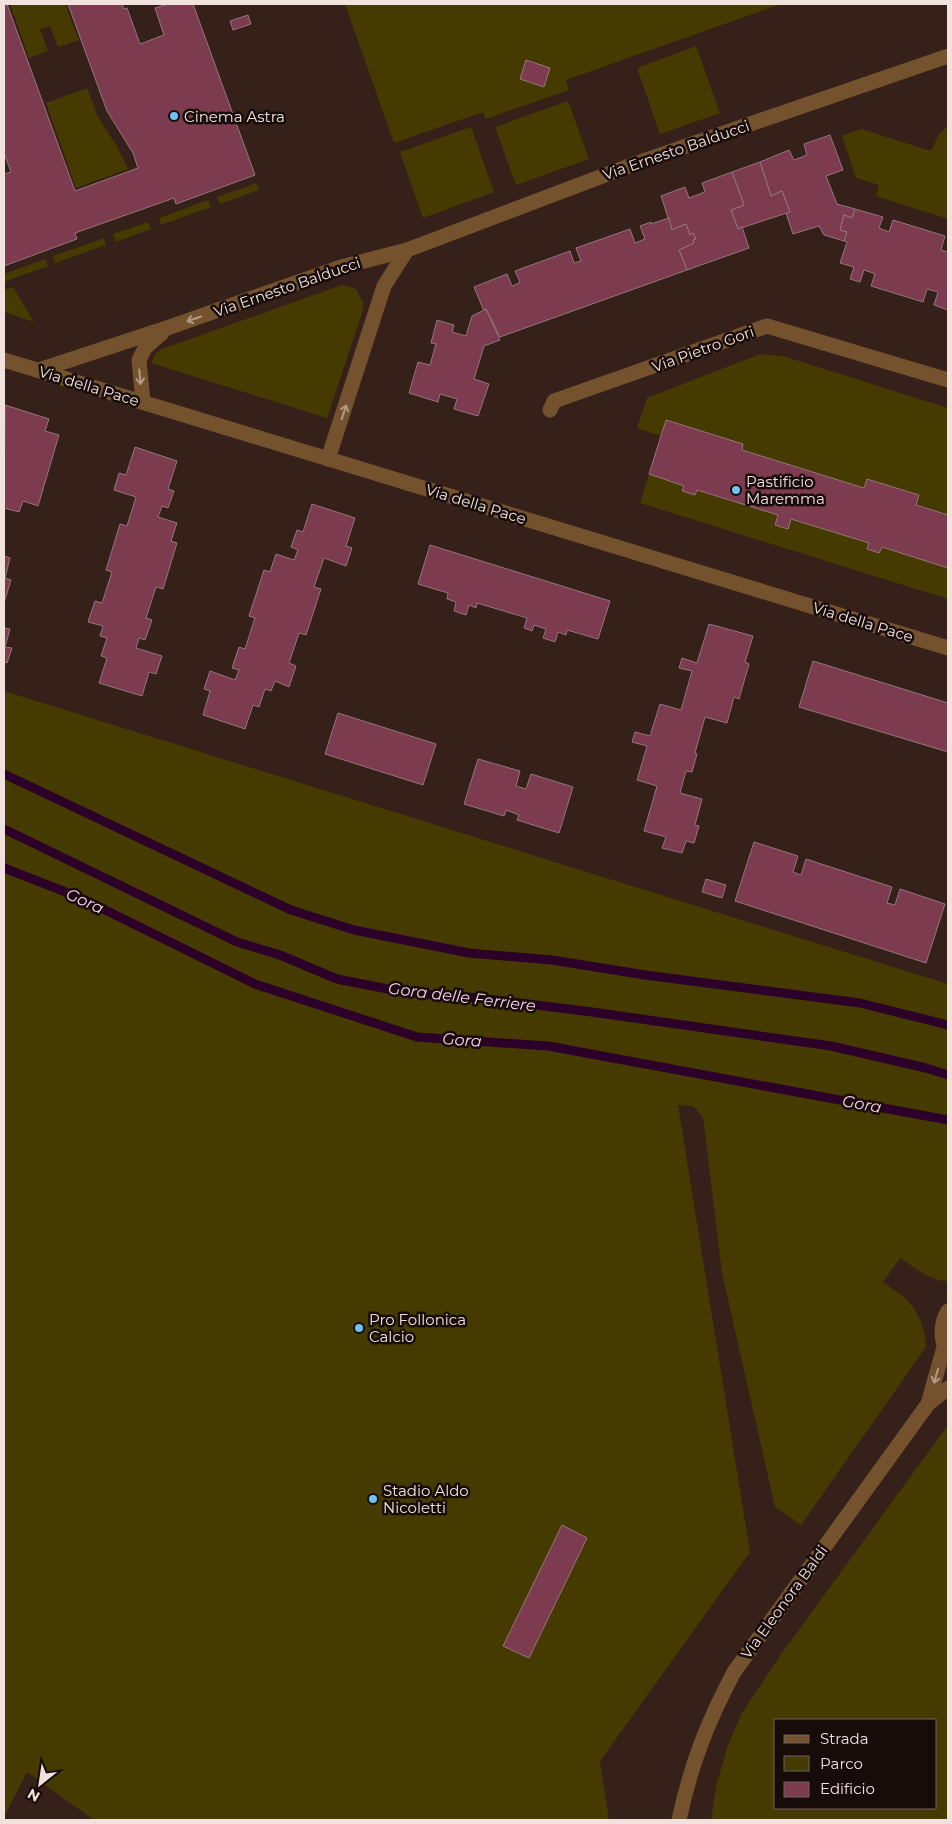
<svg xmlns="http://www.w3.org/2000/svg" width="952" height="1824" viewBox="0 0 952 1824" font-family="Montserrat,sans-serif">
  <style>
    .green { fill: #453b01; fill-rule: evenodd }
    .lines { fill: none; stroke-linecap: round; stroke-linejoin: round }
    .stream { stroke: #2d002a; stroke-width: 9 }
    .building { fill: #7c3b4e; stroke: #92767c }
    .minor { stroke: #74522e; stroke-width: 15 }
    .oneway { stroke: #b39a86 }
    .poi-dot { fill: #6ec2f3; stroke: #170c0a; stroke-width: 2 }
    .labels { text-anchor: middle; dominant-baseline: central; stroke-width: 5; stroke-linejoin: round; paint-order: stroke }
    .poi-label { font-size: 15px; fill: #f2e2de; stroke: #170c0a; text-anchor: start }
    .street-label { font-size: 15px; fill: #f2e2de; stroke: #170c0a }
    .water-label { font-size: 16px; font-style: italic; fill: #fecff7; stroke: #170c0a }
  </style>
  <rect width="100%" height="100%" fill="#36201a"/>
  <!-- green -->
  <g class="green">
    <polygon points="10,4 65,4 79,40 58,47 50,26 40,29 48,51 29,58"/>
    <polygon points="345,4 781,4 566,80 569,90 486,119 483,112 394,143"/>
    <polygon points="696,46 720,113 660,134 637,68"/>
    <polygon points="87,88 97,115 106,130 117,146 128,169 76,188 46,103"/>
    <polygon points="568,101 589,159 516,185 495,127"/>
    <polygon points="948,126 948,219 876,196 879,185 856,178 842,136 861,129 931,151 939,134"/>
    <polygon points="471,127 494,192 423,218 400,152"/>
    <polygon points="257,183 259,190 220,204 217,197"/>
    <polygon points="208,200 211,207 161,225 159,218"/>
    <polygon points="148,222 151,229 116,242 113,234"/>
    <polygon points="104,238 106,245 55,263 53,256"/>
    <polygon points="45,259 48,266 4,282 4,274"/>
    <polygon points="342,285 356,289 363,303 363,310 327,418 151,363 156,353 162,349"/>
    <polygon points="13,287 34,322 4,312 4,290"/>
    <polygon points="760,354 783,356 948,408 948,515 916,505 919,495 867,479 864,488 742,450 743,444 666,420 661,436 637,428 647,398"/>
    <polygon points="649,474 684,486 682,491 695,495 697,490 778,515 775,525 787,529 791,519 869,543 867,549 879,553 882,547 948,568 948,599 640,503"/>
    <path d="M4,691l944,293v297c-16,1 -34,-14 -48,-23l-17,24c7,6 17,11 23,17 13,13 19,30 20,48l-125,178 -26,-18 -53,-234 -19,-156 -10,-11 -15,-1 72,447 -150,209 9,59h-515l-67,-48 -23,45z"/>
    <path d="M948,1425v395h-237l5,-34 12,-41 14,-32 40,-60zM776,1720h160v88h-160z"/>
  </g>
  <g class="lines">
    <!-- stream -->
    <g class="stream">
      <polyline points="4,774 291,910 354,930 469,953 552,960 645,975 860,1003 948,1025"/>
      <polyline points="4,829 237,942 280,955 337,979 408,993 480,998 592,1012 831,1046 926,1068 948,1075"/>
      <polyline points="4,868 81,898 255,984 417,1037 548,1046 948,1120"/>
    </g>
  </g>
  <!-- building -->
  <g class="building">
    <polygon points="4,4 7,4 75,191 138,168 133,153 107,111 68,4 122,4 124,9 127,8 140,44 164,35 155,8 168,4 193,4 255,175 176,204 174,198 75,233 77,239 4,266 4,174 11,172 4,153"/>
    <polygon points="248,15 251,24 233,30 230,21"/>
    <polygon points="526,60 550,68 544,87 520,79"/>
    <polygon points="830,135 843,170 826,176 837,204 855,209 852,218 844,215 840,230 847,232 844,241 824,235 819,226 793,234 786,213 790,212 782,191 771,196 760,162 789,150 794,160 807,155 804,144"/>
    <polygon points="760,162 771,196 782,191 790,212 738,229 731,210 744,205 732,172"/>
    <polygon points="732,172 744,205 731,210 738,229 742,227 749,248 687,270 679,250 694,243 693,240 696,239 693,233 690,235 686,224 672,230 661,196 685,187 689,198 705,192 702,183"/>
    <polygon points="855,209 883,217 879,228 889,232 893,220 945,236 941,250 948,252 948,310 934,305 938,292 927,289 923,302 871,286 875,274 870,272 864,270 860,282 850,279 854,267 840,263 847,242 844,241 847,232 840,230 844,215 852,218"/>
    <polygon points="669,218 672,230 686,224 690,235 693,233 696,239 693,240 694,243 679,250 687,270 500,337 486,309 484,311 474,287 507,274 512,286 515,285 520,282 515,271 570,251 574,263 581,261 576,248 630,229 635,243 645,239 640,226 651,222 651,224"/>
    <polygon points="486,309 500,340 484,346 474,379 489,384 478,416 454,409 457,399 440,394 438,402 409,393 418,362 430,365 436,344 431,343 437,320 454,325 452,332 466,336 472,316"/>
    <polygon points="5,405 49,419 45,431 59,435 38,506 23,501 19,512 4,508"/>
    <polygon points="666,420 743,444 742,450 864,488 867,479 919,495 916,505 948,515 948,568 882,547 879,553 867,549 869,543 791,519 788,529 775,525 778,515 697,490 695,495 682,491 684,486 649,474"/>
    <polygon points="135,447 177,461 168,489 174,491 168,508 162,506 158,517 177,523 171,541 177,543 163,589 156,587 146,618 152,620 145,640 139,638 136,648 162,656 156,674 149,672 142,696 99,683 107,658 101,656 107,638 100,636 103,626 88,622 95,601 102,603 112,572 106,570 120,524 127,526 136,497 114,490 119,473 126,475"/>
    <polygon points="312,504 355,518 346,546 352,548 346,566 324,558 314,587 321,589 306,635 299,633 289,663 296,666 289,687 275,681 271,691 265,689 259,707 253,705 245,729 203,715 210,691 204,689 210,671 235,680 239,670 232,668 239,647 245,649 255,618 249,616 264,570 270,572 276,554 294,560 298,550 291,547 297,530 303,532"/>
    <polygon points="430,545 610,601 598,639 567,630 566,635 558,632 555,642 543,638 546,629 534,625 532,631 524,628 527,618 477,603 476,608 469,605 466,615 454,611 456,602 447,599 448,593 418,584"/>
    <polygon points="4,556 10,558 5,578 11,580 4,603"/>
    <polygon points="709,624 753,636 745,662 749,664 739,699 734,697 727,723 705,717 695,753 697,754 692,772 686,771 680,793 702,799 695,825 699,826 694,843 686,841 682,853 662,848 666,837 644,831 657,786 637,780 647,746 632,742 635,732 650,736 660,704 681,710 692,671 679,668 682,658 697,663"/>
    <polygon points="4,628 10,629 5,647 12,648 7,663 4,662"/>
    <polygon points="813,661 948,703 948,752 799,707"/>
    <polygon points="338,713 436,744 423,785 325,754"/>
    <polygon points="478,759 520,771 516,786 526,789 531,774 573,787 559,833 517,820 519,815 506,810 504,816 464,804"/>
    <polygon points="754,842 798,856 793,872 801,875 806,859 892,887 887,903 895,905 900,889 945,904 926,963 735,901"/>
    <polygon points="706,879 726,885 722,898 702,892"/>
    <polygon points="562,1525 587,1538 529,1658 503,1646"/>
  </g>
  <g class="lines">
    <!-- minor -->
    <g class="minor">
      <polyline points="4,360 948,648"/>
      <polyline points="39,370 167,328 341,267 407,250 637,163 948,56"/>
      <polyline points="143,402 139,360 145,348 162,333"/>
      <polyline points="550,410 554,401 767,326 948,380"/>
      <polyline points="328,459 384,286 407,250"/>
      <path d="M948,1311c-8,13 -8,29 0,42"/>
      <polyline points="928,1404 944,1347"/>
      <path d="M679,1820c12,-56 28,-97 55,-148l194,-268 20,-16"/>
    </g>
  </g>
  <!-- one-way arrows -->
  <defs><path id="oneway-shaft" d="M-6 0H5M1.5-3L5.5 0L1.5 3" fill="none" stroke-width="1.6" stroke-linecap="round" stroke-linejoin="round" transform="scale(1.25)"/></defs>
  <g class="oneway">
    <use href="#oneway-shaft" transform="translate(194 319) rotate(161)"/>
    <use href="#oneway-shaft" transform="translate(140 377) rotate(84)"/>
    <use href="#oneway-shaft" transform="translate(344 412) rotate(-72)"/>
    <use href="#oneway-shaft" transform="translate(936 1376) rotate(106)"/>
  </g>
  <!-- markers -->
  <g class="poi-dot">
    <circle cx="174" cy="116" r="5"/>
    <circle cx="736" cy="490" r="5"/>
    <circle cx="359" cy="1328" r="5"/>
    <circle cx="373" cy="1499" r="5"/>
  </g>
  <g class="labels">
    <!-- poi labels -->
    <g class="poi-label">
      <text x="184" y="116">Cinema Astra</text>
      <text x="746" y="481">Pastificio<tspan x="746" dy="17">Maremma</tspan></text>
      <text x="369" y="1319">Pro Follonica<tspan x="369" dy="17">Calcio</tspan></text>
      <text x="383" y="1490">Stadio Aldo<tspan x="383" dy="17">Nicoletti</tspan></text>
    </g>
    <!-- street labels -->
    <g class="street-label">
      <text transform="translate(676 150) rotate(-19)">Via Ernesto Balducci</text>
      <text transform="translate(287 287) rotate(-19)">Via Ernesto Balducci</text>
      <text transform="translate(703 349) rotate(-20)">Via Pietro Gori</text>
      <text transform="translate(89 386) rotate(17)">Via della Pace</text>
      <text transform="translate(476 504) rotate(17)">Via della Pace</text>
      <text transform="translate(863 622) rotate(17)">Via della Pace</text>
      <text transform="translate(784 1602) rotate(-54)">Via Eleonora Baldi</text>
    </g>
    <!-- water labels -->
    <g class="water-label">
      <text transform="translate(85 901) rotate(24)">Gora</text>
      <text transform="translate(462 997) rotate(7)">Gora delle Ferriere</text>
      <text transform="translate(462 1040) rotate(4)">Gora</text>
      <text transform="translate(862 1104) rotate(10)">Gora</text>
    </g>
  </g>
  <!-- border -->
  <rect width="952" height="1824" fill="none" stroke="#f2e2de" stroke-width="10"/>
  <!-- legend -->
  <rect x="774" y="1719" width="162" height="90" fill="#170c0a" stroke="#6f625f"/>
  <rect x="784" y="1735" width="25" height="8" fill="#74522e" stroke="#6f625f"/>
  <text x="820" y="1744" font-size="15" fill="#f2e2de">Strada</text>
  <rect x="784" y="1756" width="25" height="15" fill="#453b01" stroke="#6f625f"/>
  <text x="820" y="1769" font-size="15" fill="#f2e2de">Parco</text>
  <rect x="784" y="1782" width="25" height="15" fill="#7c3b4e" stroke="#6f625f"/>
  <text x="820" y="1794" font-size="15" fill="#f2e2de">Edificio</text>
  <!-- north arrow -->
  <g transform="translate(40 1784) rotate(210)" stroke="#170c0a" stroke-width="4" paint-order="stroke">
  <path d="M0-4L9 19L0 12L-9 19Z" fill="#f2e2de"/>
  <text y="-8" font-size="14" font-weight="bold" text-anchor="middle" fill="#f2e2de">N</text>
  </g>
</svg>
